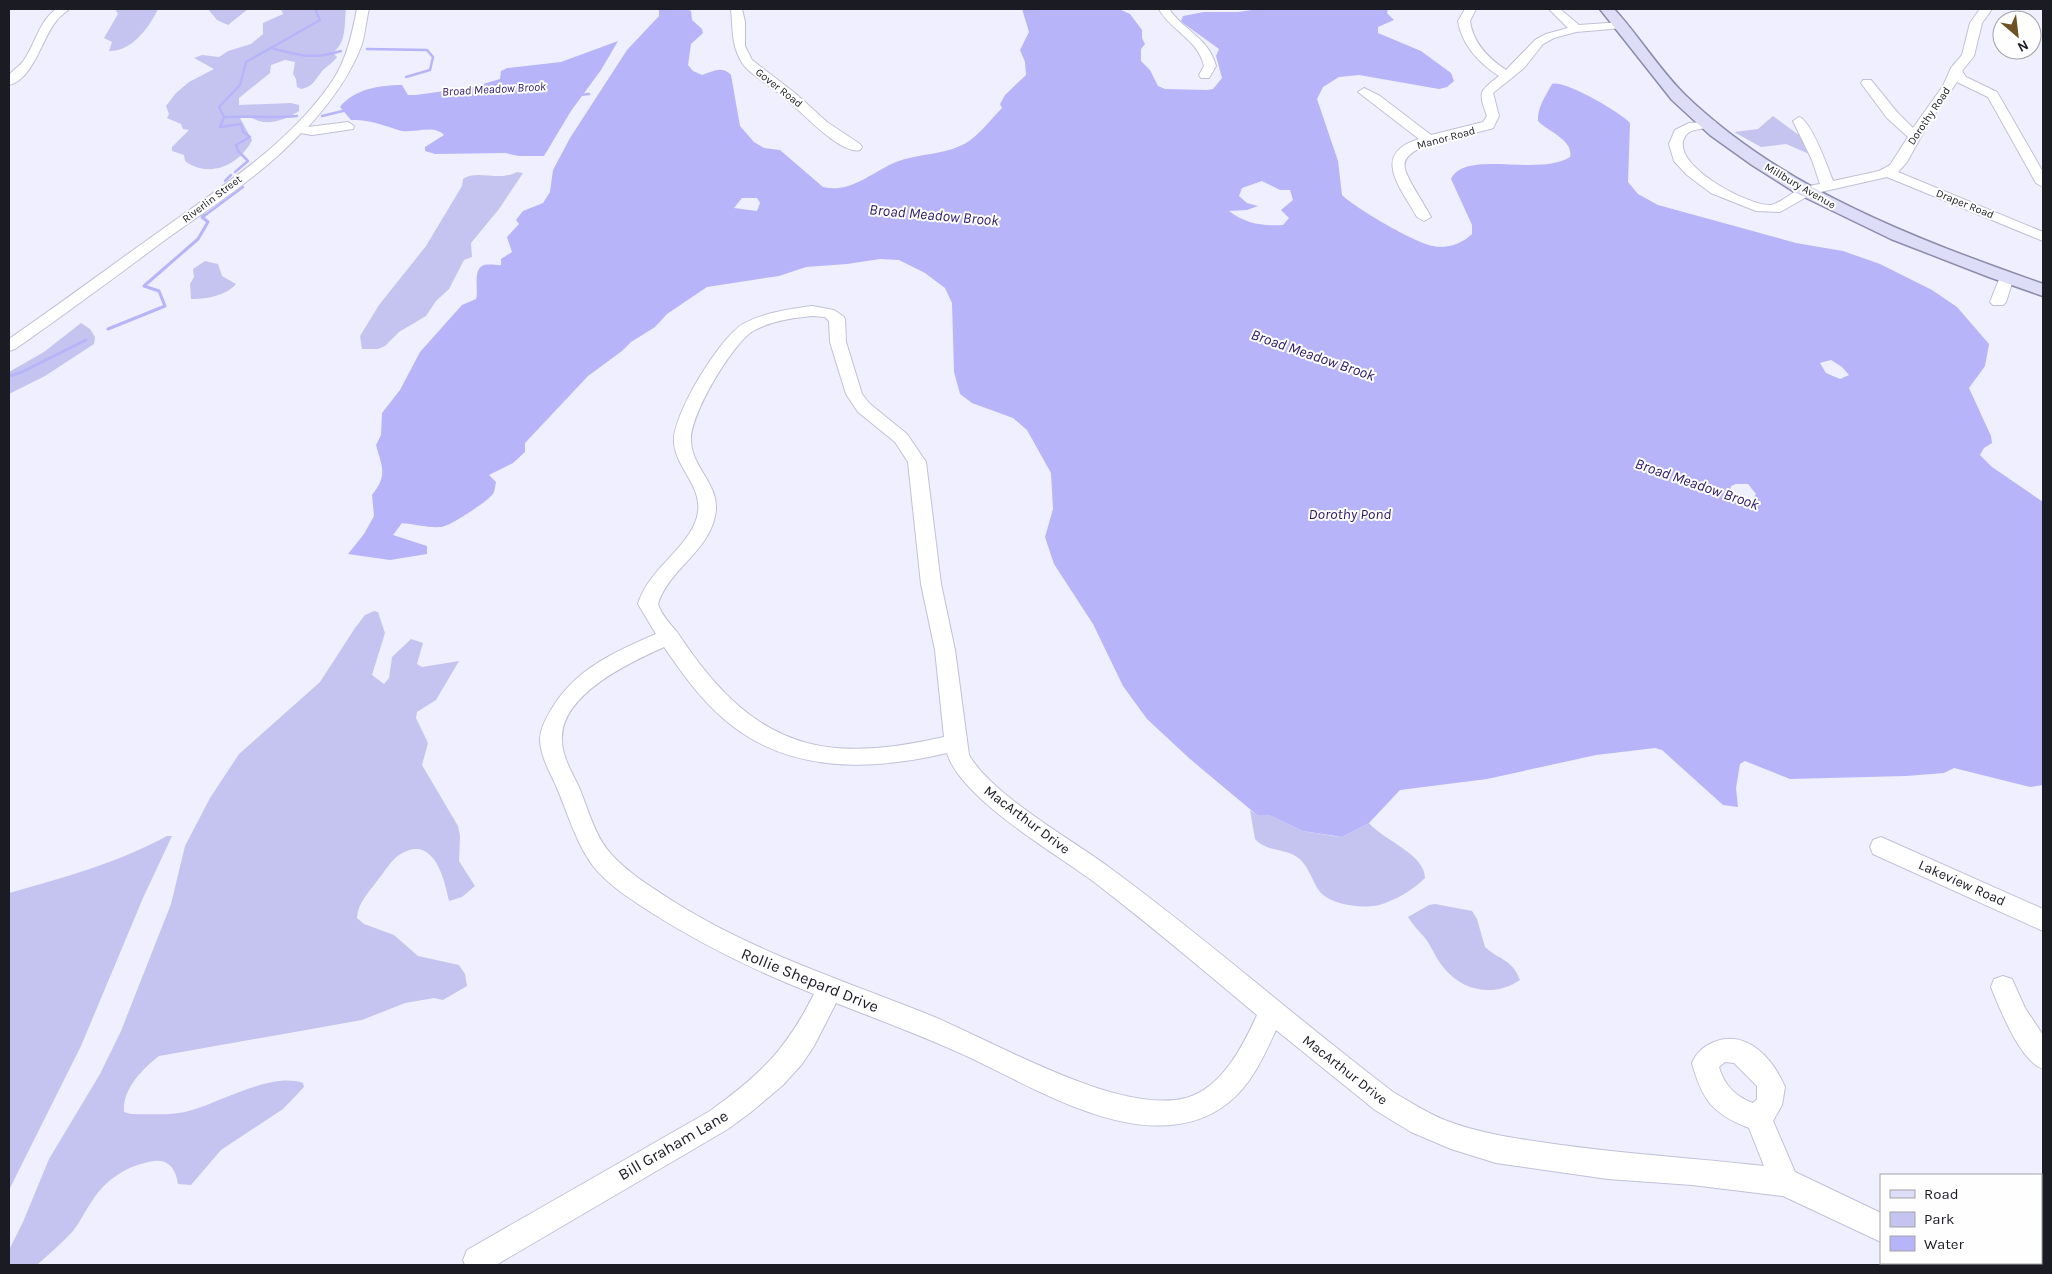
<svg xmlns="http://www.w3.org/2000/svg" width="2052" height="1274" viewBox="0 0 2052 1274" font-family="Karla,sans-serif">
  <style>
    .green { fill: #c5c4f1 }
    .water { fill: #b7b4f9; fill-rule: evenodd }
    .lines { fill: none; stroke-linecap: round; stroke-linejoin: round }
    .stream-far1 { stroke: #b7b4f9; stroke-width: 2.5 }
    .stream { stroke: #b7b4f9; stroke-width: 3 }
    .minor-casing { stroke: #c1c0da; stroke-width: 2 }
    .major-casing { stroke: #8b8bab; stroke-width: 3 }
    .minor { fill: #fff; fill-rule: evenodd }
    .major { fill: #deddf8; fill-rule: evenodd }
    .labels { text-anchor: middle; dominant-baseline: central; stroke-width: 4; stroke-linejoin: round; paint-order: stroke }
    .far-street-label { font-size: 11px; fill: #1b1b24; stroke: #fefefe }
    .far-water-label { font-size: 12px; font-style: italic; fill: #2b1867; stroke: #fefefe }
    .street-label { font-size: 14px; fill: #1b1b24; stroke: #fefefe }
    .water-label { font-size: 15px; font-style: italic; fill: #2b1867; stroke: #fefefe }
    .near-street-label { font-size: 16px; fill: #1b1b24; stroke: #fefefe }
  </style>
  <rect width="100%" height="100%" fill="#efefff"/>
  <!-- green -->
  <g class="green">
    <path d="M115,9h43c-9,19 -27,43 -49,42l3,-9 -8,-4 14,-24z"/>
    <polygon points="208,9 248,9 228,25 217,20"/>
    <path d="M281,9h65c-2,17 1,32 -13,44l4,4c-3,5 -10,9 -15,14 -7,9 -9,16 -21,18l-4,-2 -1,-8 -3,-5 2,-12 -10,-2 -14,5 -1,8 -31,25v7l52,-2 8,2v6c-10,7 -27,14 -40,10 -8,-3 -10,-5 -19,-3l12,22c-12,25 -43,39 -67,21l-1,-6 -12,-4v-4l17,-17 -6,-1 -2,-5 -14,-6 2,-4 -3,-8 10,-13 13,-11 25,-13 -20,-11 8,-3 17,2 9,-6 23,-7 12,-10v-11l20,-9z"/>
    <polygon points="1773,116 1803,138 1814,156 1786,144 1761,147 1734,132 1758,129"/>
    <path d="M517,172l6,1 -24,36 -28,34 1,14 -8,3 -15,29 -13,12 -10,15 -27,16 -14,14 -7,3h-16l-2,-13 19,-31 47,-59 36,-60 1,-7c14,-10 36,3 54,-7z"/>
    <path d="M205,261l13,3 4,12 14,8c-10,12 -30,15 -45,15l-1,-15 4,-7 -1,-8z"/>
    <polygon points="81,323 90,329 95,337 94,344 45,376 9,394 9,372 44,352"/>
    <path d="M374,611l4,1 7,21 -13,42 12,9 5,-6 3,-21 19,-18 12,4 -6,21 5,3 37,-6 -23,39 -19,12 -1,6 12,25 -6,22 36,61 2,10 -1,25 16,25 -13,11 -13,4c-5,-24 -16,-68 -50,-46 -9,6 -15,18 -22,26 -9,12 -19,22 -20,37l7,6 30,11 24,21 41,9 6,9 2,12 -24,14 -9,-2 -29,5 -43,17 -203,36c-17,13 -37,34 -35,56l7,2c20,0 42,2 61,-4 31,-9 80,-38 111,-27l1,4 -21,22 -62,41 -30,35 -13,-1c-2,-13 -8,-25 -24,-23 -26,4 -48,18 -62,40 -7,10 -12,21 -19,30 -11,12 -24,23 -36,34h-28v-15l14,-28 26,-63 51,-85 21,-43 50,-127 14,-58 25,-48 29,-44 81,-72 35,-54 10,-13z"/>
    <path d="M1250,810l7,5h12l34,16 30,5 9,1 27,-14c14,17 56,31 56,55 -12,12 -29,22 -46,27 -17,4 -47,0 -59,-13 -8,-11 -12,-28 -23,-35 -14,-9 -30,-5 -42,-18z"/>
    <path d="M167,836h5l-29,62 -62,148 -72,144v-297c54,-15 108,-30 158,-57z"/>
    <path d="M1435,904l37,7 5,8 8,28c14,13 27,12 35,33 -25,17 -57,12 -76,-12 -8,-9 -12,-21 -19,-30 -6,-7 -12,-13 -17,-21l21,-12z"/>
  </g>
  <!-- water -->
  <g class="water">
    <path d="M659,9h28l4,2 1,9 10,9 1,4 -12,11 -3,21 5,6 9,4c10,-3 20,-10 29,0l9,51 14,16 10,6 16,2 43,37c27,7 49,-15 73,-25 23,-9 53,-7 73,-21 13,-9 22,-22 33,-33l-2,-4 5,-9 21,-20 -1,-13 -5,-12 9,-18 -7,-23h97l11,5 12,16v8l3,6 -4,5v12l9,9 8,16 7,3 42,1 6,-1 9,-11 -6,-22 3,-7 -36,-26 -2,-2 2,-5 21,-4h34l21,-3h129l-1,4 7,7 -16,7v6l43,18 30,22 3,8 -7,6 -8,2 -80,-14 -20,2 -16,10 -6,12 21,62 4,34c13,13 73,48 91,51 13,3 29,-2 39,-12v-9l-21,-46c14,-30 87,-2 119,-22 4,-17 -23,-26 -32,-36 -1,-13 8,-26 14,-37 11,-5 70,29 78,39l-2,59 10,12 20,11 138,38 47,8 37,13 52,26 25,17 32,37 -4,22 -16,22 22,48 1,7 -8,5 -4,7 12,12 51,35v283l-13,2 -76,-19 -10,5 -38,3 -116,3 -45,-18 -5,3 -4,24 2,19 -15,-2 -61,-55 -7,-2 -59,7 -109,24 -87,11 -31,33 -27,14 -39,-6 -34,-16h-12l-67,-56 -43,-40 -24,-33 -30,-62 -39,-60 -9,-27 8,-28 -2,-36 -24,-43 -14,-12 -41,-15 -12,-9 -6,-22 -2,-69 -7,-15 -20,-15 -26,-13 -19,-1 -33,5 -41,3 -27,9 -72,11 -40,27 -12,13 -24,15 -9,9 -34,25 -63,67v9l-12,11 -24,12 7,7c-1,4 -1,9 -3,12 -5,7 -44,33 -52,33 -12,1 -27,-3 -39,-4l-9,12 34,11v8l-37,6 -42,-6 16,-20 10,-18 -2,-21c16,-20 10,-28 4,-50l5,-10 1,-22 18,-23 20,-38 42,-47 14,-6c3,-9 -4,-30 8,-34 5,-1 12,0 17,0v-6l11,-7 -5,-15 12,-13 -3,-4 7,-9 20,-8 7,-11 3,-22 17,-32 57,-88 32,-34zM1262,181l18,9h10l3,10 -12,10 8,8 -6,7c-21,1 -37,-1 -54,-14l18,-1 11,-4 -11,-3 -8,-7 3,-8zM742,198h15l3,5 -3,8 -23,-3zM1831,360l11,7 7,8 -9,4 -14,-6 -6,-10zM1736,484h12l8,10 -4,6c-8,0 -16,-2 -22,-9l1,-5z"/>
    <path d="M618,41l-17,29 -30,41 -27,45h-25l-14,-3 -70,1 -10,-3v-4l19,-12c-11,-12 -33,0 -46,-5 -14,-5 -31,-11 -47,-10l-11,-13c14,-18 40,-22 62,-22l6,10h8l57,-8 27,-8 1,-8 6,-3 54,-6z"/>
  </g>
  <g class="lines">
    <!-- stream-far1 -->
    <g class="stream-far1">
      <path d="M271,48c28,7 42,12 70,3"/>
      <polyline points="367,49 427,50 433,57 430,70 406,77"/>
      <polyline points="579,95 589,94"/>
      <path d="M297,116c-25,2 -48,0 -73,1l-5,-10 21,-22 6,-23 74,-42 -5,-11"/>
      <polyline points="322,116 347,110"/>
      <polyline points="224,117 220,127 241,124 243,132 250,137 236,145 238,151 248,161 235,172"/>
      <polyline points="225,181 231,175"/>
      <polyline points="204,216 243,187"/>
    </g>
    <!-- stream -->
    <g class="stream">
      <polyline points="108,329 165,306 159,291 144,286 198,239 208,222 202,217 205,215"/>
      <polyline points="9,376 22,372 86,340"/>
    </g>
    <defs>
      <g id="minor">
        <path d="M56,9h13c-4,4 -9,7 -12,11 -15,17 -23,59 -48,65v-10c4,-5 11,-9 15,-15 12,-17 14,-37 32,-51z"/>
        <path d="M357,9h12c-3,12 -4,26 -8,38 -12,30 -31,56 -53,80l40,-5 6,4 -1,3 -41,6 -11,-2c-38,41 -87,72 -132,104 -51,38 -102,76 -154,112l-6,2v-12c51,-35 100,-72 151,-108 62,-45 130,-87 173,-151 14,-22 19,-46 24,-71z"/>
        <path d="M731,9h11l3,13v24l7,14 43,33 32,29 33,22 2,3 -2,3c-20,5 -60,-40 -75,-52 -11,-10 -38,-25 -44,-37 -10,-17 -8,-34 -10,-52z"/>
        <path d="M1159,9h10c15,22 40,29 47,57l-7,12h-8l-2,-3 5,-9c-6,-27 -33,-35 -45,-57z"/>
        <path d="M1465,9h11l-6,12c3,22 18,37 36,49l29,-30 11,-6 22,-6 -19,-19h11l19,16 43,-3 6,3 -6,3 -46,4 -22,6 -11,6 -19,24 -31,25 6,23 -6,12c-19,7 -95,14 -88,41 3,12 20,36 26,48l-7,4 -7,-4c-16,-29 -47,-63 2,-78l-61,-47 6,-4 16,8 51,39 52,-13 4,-6c-9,-25 -8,-24 12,-40 -20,-13 -37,-31 -41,-55z"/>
        <path d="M1980,9h12l-10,14 -8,33 -12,15 4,6 31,15 46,80v15l-7,-4 -48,-86 -31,-15 -29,42 -21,38 -9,10 145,60v9l-156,-64 -75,17 -32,18 -24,-1 -45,-18 -24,-18 -13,-14 -5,-17 6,-14 14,-7 26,-2 1,3 -1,3c-9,2 -24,1 -29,8 -21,28 64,72 85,70 10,-2 21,-13 31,-17 5,-2 12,-3 18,-4l-8,-24 -19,-39 6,-4c12,3 29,51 34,64l46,-10 11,-6 18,-28 -21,-19 -26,-35 2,-3h8l26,32 16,16 30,-42 8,-18 11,-13 8,-32z"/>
        <polygon points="2007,273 2014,277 2006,302 2003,305 1993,305 1990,302 2000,277"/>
        <path d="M812,306l22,4 9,6 2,3 1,23 16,52 8,10 37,30 19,28 15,122 14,66 14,105c24,41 101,83 141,113 97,71 187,151 283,224 19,11 37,23 57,30 33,12 69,17 104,22 70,10 140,14 210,22l-15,-38c-36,-14 -47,-28 -57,-65 5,-11 11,-16 22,-21 33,-13 59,17 71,45l-3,18 -9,16 22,51 86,41v29l-98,-46 -91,-11 -84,-6 -112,-16 -45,-14 -40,-17 -36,-22 -99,-80c-12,26 -25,55 -48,73 -74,58 -184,-10 -255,-44 -45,-21 -91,-38 -137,-56l-22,43 -12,18 -19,21 -32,27 -23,17 -232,136h-31l-2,-5 4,-10 243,-139c50,-36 76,-61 104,-117 -56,-22 -110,-48 -162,-81 -20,-13 -43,-27 -59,-47 -17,-23 -25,-52 -36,-78 -7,-16 -17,-32 -17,-50 1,-10 6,-20 11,-28 24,-41 63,-58 105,-76l-18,-30c11,-36 50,-55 59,-87 8,-29 -21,-48 -23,-74 -3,-26 46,-106 69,-119 20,-11 46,-15 69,-18zM812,316l13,1 4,4 1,21 16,52 12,18 37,30 13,20 13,122 14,66 9,87c-107,24 -175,17 -245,-74 -8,-10 -15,-21 -22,-31 -7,-8 -16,-18 -19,-28 10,-34 50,-52 57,-88 7,-30 -23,-47 -24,-75 -2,-25 41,-97 62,-110 18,-10 39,-13 59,-15zM664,647c18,26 37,53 61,73 63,54 146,51 222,33 14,46 108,100 147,129 56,43 109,88 163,133 -14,31 -35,73 -71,83 -68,17 -189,-55 -254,-82 -87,-35 -176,-63 -256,-113 -22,-14 -47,-29 -65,-49 -17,-19 -23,-46 -33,-69 -7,-14 -17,-31 -16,-48 1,-44 69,-75 102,-90zM1725,1062l9,1 23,23v13l-4,4c-17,-6 -29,-18 -34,-36z"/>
        <polygon points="1881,837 2043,909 2043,931 1873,854 1870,847 1873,840"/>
        <path d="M2003,976l9,3 13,29 18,27v34c-23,-8 -43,-60 -52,-82l3,-8z"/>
        <polygon points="1920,1263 1951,1263 1952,1265 1921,1265"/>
      </g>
      <path id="major" d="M1600,9h14c25,27 44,59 70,85 99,96 232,145 359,190v12l-54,-19 -98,-38 -95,-46 -44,-28 -42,-30 -38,-35z"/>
    </defs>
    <!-- minor casing -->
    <use href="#minor" class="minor-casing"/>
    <!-- major casing -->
    <use href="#major" class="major-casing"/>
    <!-- minor -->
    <use href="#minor" class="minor"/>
    <!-- major -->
    <use href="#major" class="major"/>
  </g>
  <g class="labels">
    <!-- far-street labels -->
    <g class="far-street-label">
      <text transform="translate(779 88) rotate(38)">Gover Road</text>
      <text transform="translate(1929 116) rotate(-56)">Dorothy Road</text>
      <text transform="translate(1446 138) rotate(-15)">Manor Road</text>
      <text transform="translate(1800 186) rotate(30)">Millbury Avenue</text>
      <text transform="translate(212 199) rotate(-37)">Riverlin Street</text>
      <text transform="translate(1965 204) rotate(22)">Draper Road</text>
    </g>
    <!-- far-water labels -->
    <g class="far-water-label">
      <text transform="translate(494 89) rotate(-3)">Broad Meadow Brook</text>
    </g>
    <!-- street labels -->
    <g class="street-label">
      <text transform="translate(1027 820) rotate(37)">MacArthur Drive</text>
      <text transform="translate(1962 883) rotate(24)">Lakeview Road</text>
      <text transform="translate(1345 1070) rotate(38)">MacArthur Drive</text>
    </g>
    <!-- water labels -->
    <g class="water-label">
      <text transform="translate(934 215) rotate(5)">Broad Meadow Brook</text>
      <text transform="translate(1313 355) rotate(19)">Broad Meadow Brook</text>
      <text transform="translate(1697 484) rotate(19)">Broad Meadow Brook</text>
      <text x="1350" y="514">Dorothy Pond</text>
    </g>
    <!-- near-street labels -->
    <g class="near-street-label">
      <text transform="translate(810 980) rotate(22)">Rollie Shepard Drive</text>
      <text transform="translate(673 1145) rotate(-30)">Bill Graham Lane</text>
    </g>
  </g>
  <!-- border -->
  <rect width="2052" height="1274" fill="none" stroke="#1b1b24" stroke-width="20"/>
  <!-- legend -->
  <rect x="1880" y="1174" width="162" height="90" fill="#fefefe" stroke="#a3a3a7"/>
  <rect x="1890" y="1190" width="25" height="8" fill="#deddf8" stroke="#a3a3a7"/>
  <text x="1924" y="1199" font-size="15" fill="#1b1b24">Road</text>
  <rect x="1890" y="1212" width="25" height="15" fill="#c5c4f1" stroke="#a3a3a7"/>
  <text x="1924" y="1224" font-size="15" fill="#1b1b24">Park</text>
  <rect x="1890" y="1236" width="25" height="15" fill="#b7b4f9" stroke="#a3a3a7"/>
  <text x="1924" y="1249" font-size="15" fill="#1b1b24">Water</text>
  <!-- north arrow -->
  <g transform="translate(2017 35) rotate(152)"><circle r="24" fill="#fefefe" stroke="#a3a3a7"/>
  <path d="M0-4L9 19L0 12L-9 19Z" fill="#6e5124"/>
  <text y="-8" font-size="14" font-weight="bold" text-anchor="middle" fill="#1b1b24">N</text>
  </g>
</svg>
